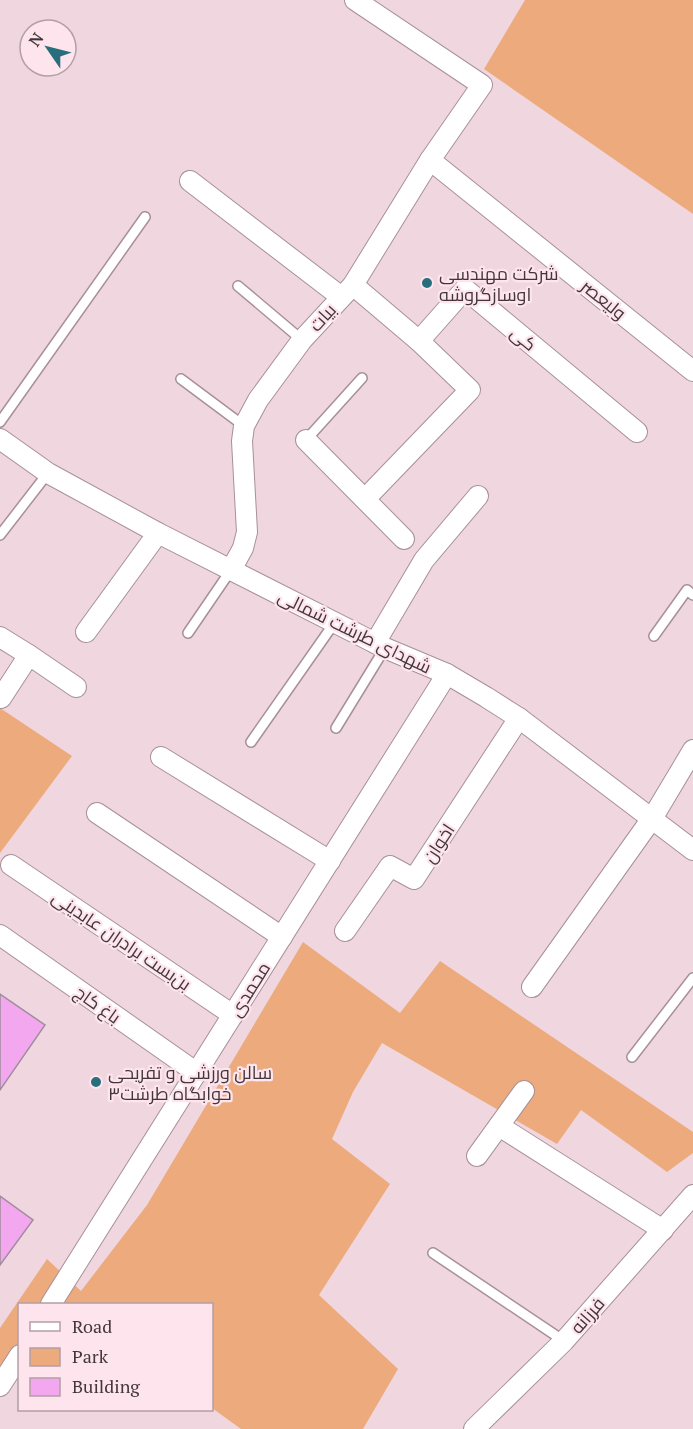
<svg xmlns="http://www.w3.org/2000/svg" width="693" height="1429" viewBox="0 0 693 1429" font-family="'PT Serif',Cairo,serif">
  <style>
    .green { fill: #ecaa7d }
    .building { fill: #f3a7ee; stroke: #9e8d9c; stroke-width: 1.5 }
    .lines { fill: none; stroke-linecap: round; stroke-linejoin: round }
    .service-casing { stroke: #a89097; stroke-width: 12 }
    .minor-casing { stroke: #a89097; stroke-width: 22 }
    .service { stroke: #fff; stroke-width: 9 }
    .minor { stroke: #fff; stroke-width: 20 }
    .poi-dot { fill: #296e7d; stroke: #fee4ec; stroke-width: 2 }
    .labels { text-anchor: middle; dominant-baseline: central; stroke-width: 4.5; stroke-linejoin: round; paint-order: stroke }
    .poi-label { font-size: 18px; fill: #41373a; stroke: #fee4ec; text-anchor: start }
    .street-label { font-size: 18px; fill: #41373a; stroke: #fee4ec }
  </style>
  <rect width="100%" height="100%" fill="#f0d7df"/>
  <!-- green -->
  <g class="green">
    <polygon points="525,0 693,0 693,214 484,69"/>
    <polygon points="0,708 72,756 0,853"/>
    <polygon points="303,942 400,1013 440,961 693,1132 693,1153 667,1172 581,1110 557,1144 382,1043 353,1092 332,1139 390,1184 319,1295 398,1369 363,1429 241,1429 212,1408 212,1304 20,1304 19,1358 0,1381 0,1328 47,1259 81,1291 147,1205"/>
  </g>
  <!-- building -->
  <g class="building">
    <polygon points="0,994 45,1025 0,1090"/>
    <polygon points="0,1196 33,1220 0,1265"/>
  </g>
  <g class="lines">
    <defs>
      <g id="service">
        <polyline points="238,286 302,340"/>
        <polyline points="181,379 244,426"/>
        <polyline points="0,422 145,217"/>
        <polyline points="306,440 362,378"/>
        <polyline points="0,535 48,473"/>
        <polyline points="188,633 231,570"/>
        <polyline points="654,636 687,590 693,595"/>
        <polyline points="336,728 385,648"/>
        <polyline points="251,742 335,622"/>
        <polyline points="632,1057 693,978"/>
        <polyline points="433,1253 564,1341"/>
      </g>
      <g id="minor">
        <polyline points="430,160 693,371"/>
        <polyline points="190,181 340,296"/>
        <polyline points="353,285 419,341 470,390 365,499"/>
        <polyline points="419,341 465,289 637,432"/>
        <polyline points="0,439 48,473 158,533 385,648 447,674 486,697 519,718 693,850"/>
        <polyline points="306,440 404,539"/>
        <polyline points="231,570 243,548 247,532 242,441 244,426 258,400 302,340 353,285 430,160 482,85 355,0"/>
        <polyline points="86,632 158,533"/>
        <polyline points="0,637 29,655 1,698"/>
        <polyline points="375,643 424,560 478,496"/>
        <polyline points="29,655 76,687"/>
        <polyline points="161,757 330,861"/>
        <polyline points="97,813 282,937"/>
        <polyline points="11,865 233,1015"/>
        <polyline points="345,931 390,866 414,879 519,718"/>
        <polyline points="0,935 197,1073"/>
        <polyline points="532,987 653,817 693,750"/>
        <polyline points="499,1126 663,1230"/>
        <polyline points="477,1156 524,1091"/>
        <polyline points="51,1304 447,674"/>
        <polyline points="0,1386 20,1355"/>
        <polyline points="474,1429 564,1341 693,1195"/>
      </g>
    </defs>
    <!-- service casing -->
    <use href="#service" class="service-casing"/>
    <!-- minor casing -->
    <use href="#minor" class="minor-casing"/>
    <!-- service -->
    <use href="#service" class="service"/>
    <!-- minor -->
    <use href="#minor" class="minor"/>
  </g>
  <!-- markers -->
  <g class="poi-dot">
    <circle cx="427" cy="283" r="6"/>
    <circle cx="96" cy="1082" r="6"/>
  </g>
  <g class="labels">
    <!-- poi labels -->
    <g class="poi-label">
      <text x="439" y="273">شرکت مهندسی<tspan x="439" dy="21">ا‌وسازگروشه</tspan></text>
      <text x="108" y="1072">سالن ورزشی و تفریحی<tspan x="108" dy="21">خوابگاه طرشت۳</tspan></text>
    </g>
    <!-- street labels -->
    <g class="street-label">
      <text transform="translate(604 299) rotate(39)">ولیعصر</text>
      <text transform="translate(322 317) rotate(-48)">بیات</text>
      <text transform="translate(524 338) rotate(40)">کی</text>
      <text transform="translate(355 631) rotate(26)">شهدای طرشت شمالی</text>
      <text transform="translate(438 843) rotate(-57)">اخوان</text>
      <text transform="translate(122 940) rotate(34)">بن‌بست برادران عابدینی</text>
      <text transform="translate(249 989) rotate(-58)">محمدی</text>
      <text transform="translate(98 1004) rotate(35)">باغ کاج</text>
      <text transform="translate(587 1315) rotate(-49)">فرزانه</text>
    </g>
  </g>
  <!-- legend -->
  <rect x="18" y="1303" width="195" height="108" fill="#fee4ec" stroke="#b29fa5" stroke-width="1.5"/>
  <rect x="30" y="1322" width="30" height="9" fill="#ffffff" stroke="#b29fa5" stroke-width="1.5"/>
  <text x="72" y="1333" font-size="18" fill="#41373a">Road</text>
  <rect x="30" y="1348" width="30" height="18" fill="#ecaa7d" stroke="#b29fa5" stroke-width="1.5"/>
  <text x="72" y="1363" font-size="18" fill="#41373a">Park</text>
  <rect x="30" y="1378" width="30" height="18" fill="#f3a7ee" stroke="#b29fa5" stroke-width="1.5"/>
  <text x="72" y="1393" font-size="18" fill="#41373a">Building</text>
  <!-- north arrow -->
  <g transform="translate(48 48) rotate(305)"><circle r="28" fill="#fee4ec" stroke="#b29fa5" stroke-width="1.5"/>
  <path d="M0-4.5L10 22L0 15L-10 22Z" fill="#296e7d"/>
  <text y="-9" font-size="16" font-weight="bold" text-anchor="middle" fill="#41373a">N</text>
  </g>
</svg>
